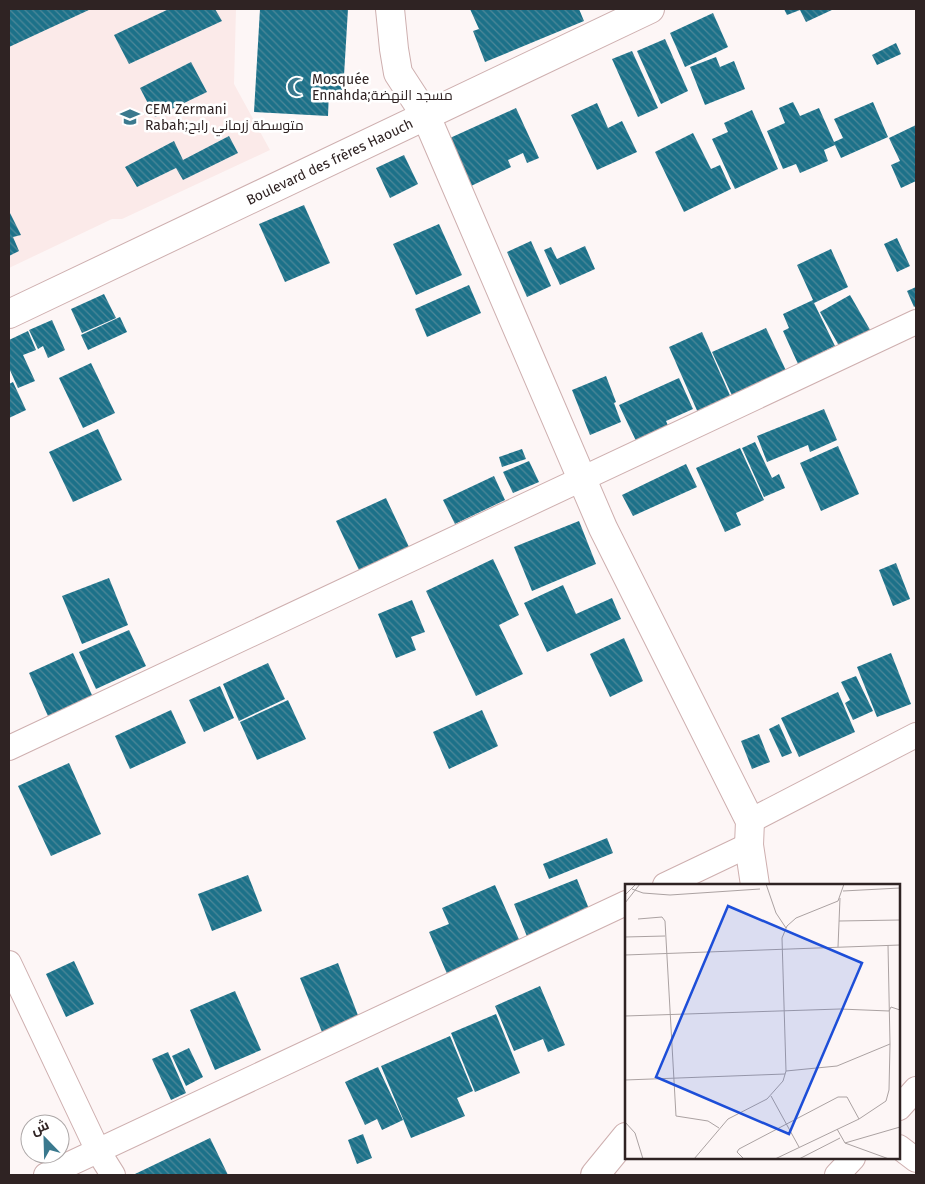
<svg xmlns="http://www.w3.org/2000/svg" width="925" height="1184" viewBox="0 0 925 1184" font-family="'Fira Sans',Cairo,sans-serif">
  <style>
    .built { fill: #fbeae9 }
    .building { fill: url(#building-back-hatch) }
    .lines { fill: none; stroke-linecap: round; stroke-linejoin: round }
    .street-casing { stroke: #ceafaf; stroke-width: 26 }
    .secondary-casing { stroke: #ceafaf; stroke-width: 30 }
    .street { stroke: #fff; stroke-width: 24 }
    .secondary { stroke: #fff; stroke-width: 28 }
    .labels { text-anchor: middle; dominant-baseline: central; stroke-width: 5; stroke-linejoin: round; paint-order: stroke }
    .poi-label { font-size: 14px; fill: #2f2323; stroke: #fff; text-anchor: start }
    .street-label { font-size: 14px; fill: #2f2323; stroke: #fff }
    .inset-road { fill: none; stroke: #aba2a2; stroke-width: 1 }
    .view { fill: #1d4ed8; fill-opacity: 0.15; stroke: #1d4ed8; stroke-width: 2.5 }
    .inset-edge { fill: none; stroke: #2f2323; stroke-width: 2.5 }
  </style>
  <defs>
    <pattern id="building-back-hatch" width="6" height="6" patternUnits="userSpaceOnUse" patternTransform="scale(1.25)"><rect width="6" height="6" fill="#1c7189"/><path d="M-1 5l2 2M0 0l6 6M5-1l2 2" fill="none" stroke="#4e8899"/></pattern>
  </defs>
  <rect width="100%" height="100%" fill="#fdf6f6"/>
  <!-- built -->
  <polygon class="built" points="9,9 236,9 234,84 270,150 122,219 112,219 9,268"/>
  <!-- building -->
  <g class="building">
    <polygon points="9,9 91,9 9,47"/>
    <polygon points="169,9 215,9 222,21 129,64 114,35"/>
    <polygon points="260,9 348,9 343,92 329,91 328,116 254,112"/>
    <polygon points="470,9 579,9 584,21 485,62 473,31 479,29"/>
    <polygon points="784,9 834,9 806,22 800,10 787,15"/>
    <polygon points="713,13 728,47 685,67 670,33"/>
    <polygon points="665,39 688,91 661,104 637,51"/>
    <polygon points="896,43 901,54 877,65 872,55"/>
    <polygon points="632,51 658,108 638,117 612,59"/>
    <polygon points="716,57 720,67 734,61 745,89 705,105 690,67"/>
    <polygon points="191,62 207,92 155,117 140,88"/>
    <polygon points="793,102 800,116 819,108 834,142 843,138 834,119 873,102 888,137 841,158 835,145 824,150 828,161 800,173 796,164 783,169 767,131 785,123 779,108"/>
    <polygon points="597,103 608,128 622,121 637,152 597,170 571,115"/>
    <polygon points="516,108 539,158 527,163 523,153 508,160 511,167 471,186 450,138"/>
    <polygon points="752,110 778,169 735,189 712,139 728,132 724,123"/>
    <polygon points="916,125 916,181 901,188 891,165 900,161 889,138"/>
    <polygon points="693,133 711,169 720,165 731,189 684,212 655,152"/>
    <polygon points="229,136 238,153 183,180 176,168 137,187 125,167 174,141 183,160"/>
    <polygon points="404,155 418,184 390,198 376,168"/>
    <polygon points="304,205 330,263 285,282 259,224"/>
    <polygon points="9,211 21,235 13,237 19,251 9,256"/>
    <polygon points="439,224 462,275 416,295 393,244"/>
    <polygon points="897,238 910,266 897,272 884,244"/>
    <polygon points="531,241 551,286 527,297 507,252"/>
    <polygon points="585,246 595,269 560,285 544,250 551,247 557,259"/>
    <polygon points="831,249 848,287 814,303 835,346 798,364 783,331 789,328 783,314 813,300 797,265"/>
    <polygon points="469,285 481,313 427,337 415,309"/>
    <polygon points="916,287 916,306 914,307 907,291"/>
    <polygon points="104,294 116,318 82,333 71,309"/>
    <polygon points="850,295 873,335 843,353 820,312"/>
    <polygon points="120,317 127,332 88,350 81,335"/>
    <polygon points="52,320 65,350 48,358 43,346 38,349 29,330"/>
    <polygon points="766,328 789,377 735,402 712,352"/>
    <polygon points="28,331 36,350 23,355 35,381 18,388 9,368 9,340"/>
    <polygon points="702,332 732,400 699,415 669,347"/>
    <polygon points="91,363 115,413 83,428 59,378"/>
    <polygon points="606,376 616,402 614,403 621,422 590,435 572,390"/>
    <polygon points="679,378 693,409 666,421 670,430 638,445 619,405"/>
    <polygon points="13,382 26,410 9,418 9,384"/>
    <polygon points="824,409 837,440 810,452 808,445 767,462 757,436"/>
    <polygon points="98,429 122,480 73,502 49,452"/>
    <polygon points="755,442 772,478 779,474 785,488 764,497 742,448"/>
    <polygon points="838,446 859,494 821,511 800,463"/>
    <polygon points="740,448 764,500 736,513 741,525 725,532 696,468"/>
    <polygon points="522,449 526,459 502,467 499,457"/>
    <polygon points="529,461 539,482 513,493 503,472"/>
    <polygon points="686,464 697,487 633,516 622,495"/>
    <polygon points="494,476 505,500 455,524 443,500"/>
    <polygon points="386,498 409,547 359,570 336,521"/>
    <polygon points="579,521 596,564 532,591 514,547"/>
    <polygon points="493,559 519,615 499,625 523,674 476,696 426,591"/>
    <polygon points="896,563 910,599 893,606 879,570"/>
    <polygon points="109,578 128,625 82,644 62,596"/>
    <polygon points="563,585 576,614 612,598 621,619 547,652 524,603"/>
    <polygon points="412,600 425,632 411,637 416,650 396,658 378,614"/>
    <polygon points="129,630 146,666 96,689 79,652"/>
    <polygon points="624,638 643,681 610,697 590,654"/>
    <polygon points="73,653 96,704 51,723 29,673"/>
    <polygon points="891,653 911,704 877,717 857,667"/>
    <polygon points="268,663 285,699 239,721 223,684"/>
    <polygon points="856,676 873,711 853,720 845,703 850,700 841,682"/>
    <polygon points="220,686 234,718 204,732 189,700"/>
    <polygon points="838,692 855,732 799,757 781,718"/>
    <polygon points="288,700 306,739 257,760 240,722"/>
    <polygon points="171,710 186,743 130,769 115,736"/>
    <polygon points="482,710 498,746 449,769 433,732"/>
    <polygon points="779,724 792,753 782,757 769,729"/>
    <polygon points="759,734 770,762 752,769 741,741"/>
    <polygon points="69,763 101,834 51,856 18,786"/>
    <polygon points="607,838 613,853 549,879 543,864"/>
    <polygon points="248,875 262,911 212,931 198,894"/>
    <polygon points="577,879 591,914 528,939 514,904"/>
    <polygon points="495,885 521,944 448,976 429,932 449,924 442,908"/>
    <polygon points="74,961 94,1004 66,1017 46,974"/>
    <polygon points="338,963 359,1018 322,1032 300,978"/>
    <polygon points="540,986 565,1045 548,1052 543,1039 514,1051 495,1006"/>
    <polygon points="235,991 261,1050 215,1070 190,1010"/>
    <polygon points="496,1014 520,1073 475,1092 451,1033"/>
    <polygon points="450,1036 473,1091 457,1098 465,1116 411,1138 381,1066"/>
    <polygon points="189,1048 203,1077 186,1086 172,1056"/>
    <polygon points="168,1052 186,1093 171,1100 152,1059"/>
    <polygon points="378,1067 403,1120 382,1130 377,1119 365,1125 345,1082"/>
    <polygon points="363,1134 372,1158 357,1164 348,1140"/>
    <polygon points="210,1138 228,1175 136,1175 135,1174"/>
  </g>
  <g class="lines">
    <defs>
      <g id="street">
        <polyline points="9,748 916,322"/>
        <polyline points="750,821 916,735"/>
        <polyline points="665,885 749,845"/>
        <polyline points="9,963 98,1151 113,1175"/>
        <polyline points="899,1108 916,1089"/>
        <polyline points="899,1147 916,1160"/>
        <polyline points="46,1175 626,903"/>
        <polyline points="837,1175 853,1158"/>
      </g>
      <g id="secondary">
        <polyline points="390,9 394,49 398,73 426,116 603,528 750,821 749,845 755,885"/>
        <path id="s1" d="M9,314l641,-305"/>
        <polyline points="595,1175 626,1137"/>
      </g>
    </defs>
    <!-- street casing -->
    <use href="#street" class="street-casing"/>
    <!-- secondary casing -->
    <use href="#secondary" class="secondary-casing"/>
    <!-- street -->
    <use href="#street" class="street"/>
    <!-- secondary -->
    <use href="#secondary" class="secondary"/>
  </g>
  <!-- icons -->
  <defs>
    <symbol id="mosque-bare" viewBox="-9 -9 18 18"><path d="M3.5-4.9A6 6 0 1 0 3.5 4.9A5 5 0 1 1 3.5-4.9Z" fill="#3a798e" stroke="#fff" stroke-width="2.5" paint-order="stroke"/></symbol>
    <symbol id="school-bare" viewBox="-9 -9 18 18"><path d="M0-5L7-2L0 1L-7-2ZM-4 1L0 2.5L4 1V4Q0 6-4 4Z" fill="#3a798e" stroke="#fff" stroke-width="2.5" paint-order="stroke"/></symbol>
  </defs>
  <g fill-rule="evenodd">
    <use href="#mosque-bare" x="283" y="73" width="28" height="28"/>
    <use href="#school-bare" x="116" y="103" width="28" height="28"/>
  </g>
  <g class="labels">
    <!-- poi labels -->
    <g class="poi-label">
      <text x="312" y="79">Mosquée<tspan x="312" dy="16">Ennahda;مسجد النهضة</tspan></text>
      <text x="145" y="109">CEM Zermani<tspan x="145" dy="16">Rabah;متوسطة زرماني رابح</tspan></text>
    </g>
    <!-- street labels -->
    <g class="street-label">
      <text stroke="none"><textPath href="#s1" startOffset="355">Boulevard des frères Haouch</textPath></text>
    </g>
  </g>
  <!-- overview -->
  <g transform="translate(625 884)">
    <rect width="275" height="275" fill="#fdf6f6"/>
    <path class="inset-road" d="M141,0l10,29 10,15M7,5l11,4 27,2 90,-6M218,7l57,-3M0,11l11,-11M0,19l15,-19M13,35l24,-2 3,4 11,195 32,5 11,7M214,37l61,-1M0,53l40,-1M213,63l2,-49M0,71l275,-10M0,132l215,-7 49,2 2,-4 9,3M161,187l51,-5 53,-22 -2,-99M0,196l160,-6M146,212l28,51M0,238l10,11 8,26M212,245l8,14 44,16M220,259l55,-16M69,275l34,-40 39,-20 16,-18 3,-10 -4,-133 5,-12 9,-8 42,-17 6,-17M119,275l-7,-7 2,-3 99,-52h9l12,22M150,275l84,-40 27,-18 3,-11 1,-46M174,275l41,-21"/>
    <path class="view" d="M103,22l134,57 -73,171 -133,-57z"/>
    <rect width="275" height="275" class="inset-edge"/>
  </g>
  <!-- border -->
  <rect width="925" height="1184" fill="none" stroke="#2f2323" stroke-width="20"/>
  <!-- north arrow -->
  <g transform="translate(45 1139) rotate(337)"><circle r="24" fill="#ffffff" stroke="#aca7a7"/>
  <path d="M0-4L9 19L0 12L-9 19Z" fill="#3a798e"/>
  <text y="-8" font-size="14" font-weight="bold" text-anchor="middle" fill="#2f2323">ش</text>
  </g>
</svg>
